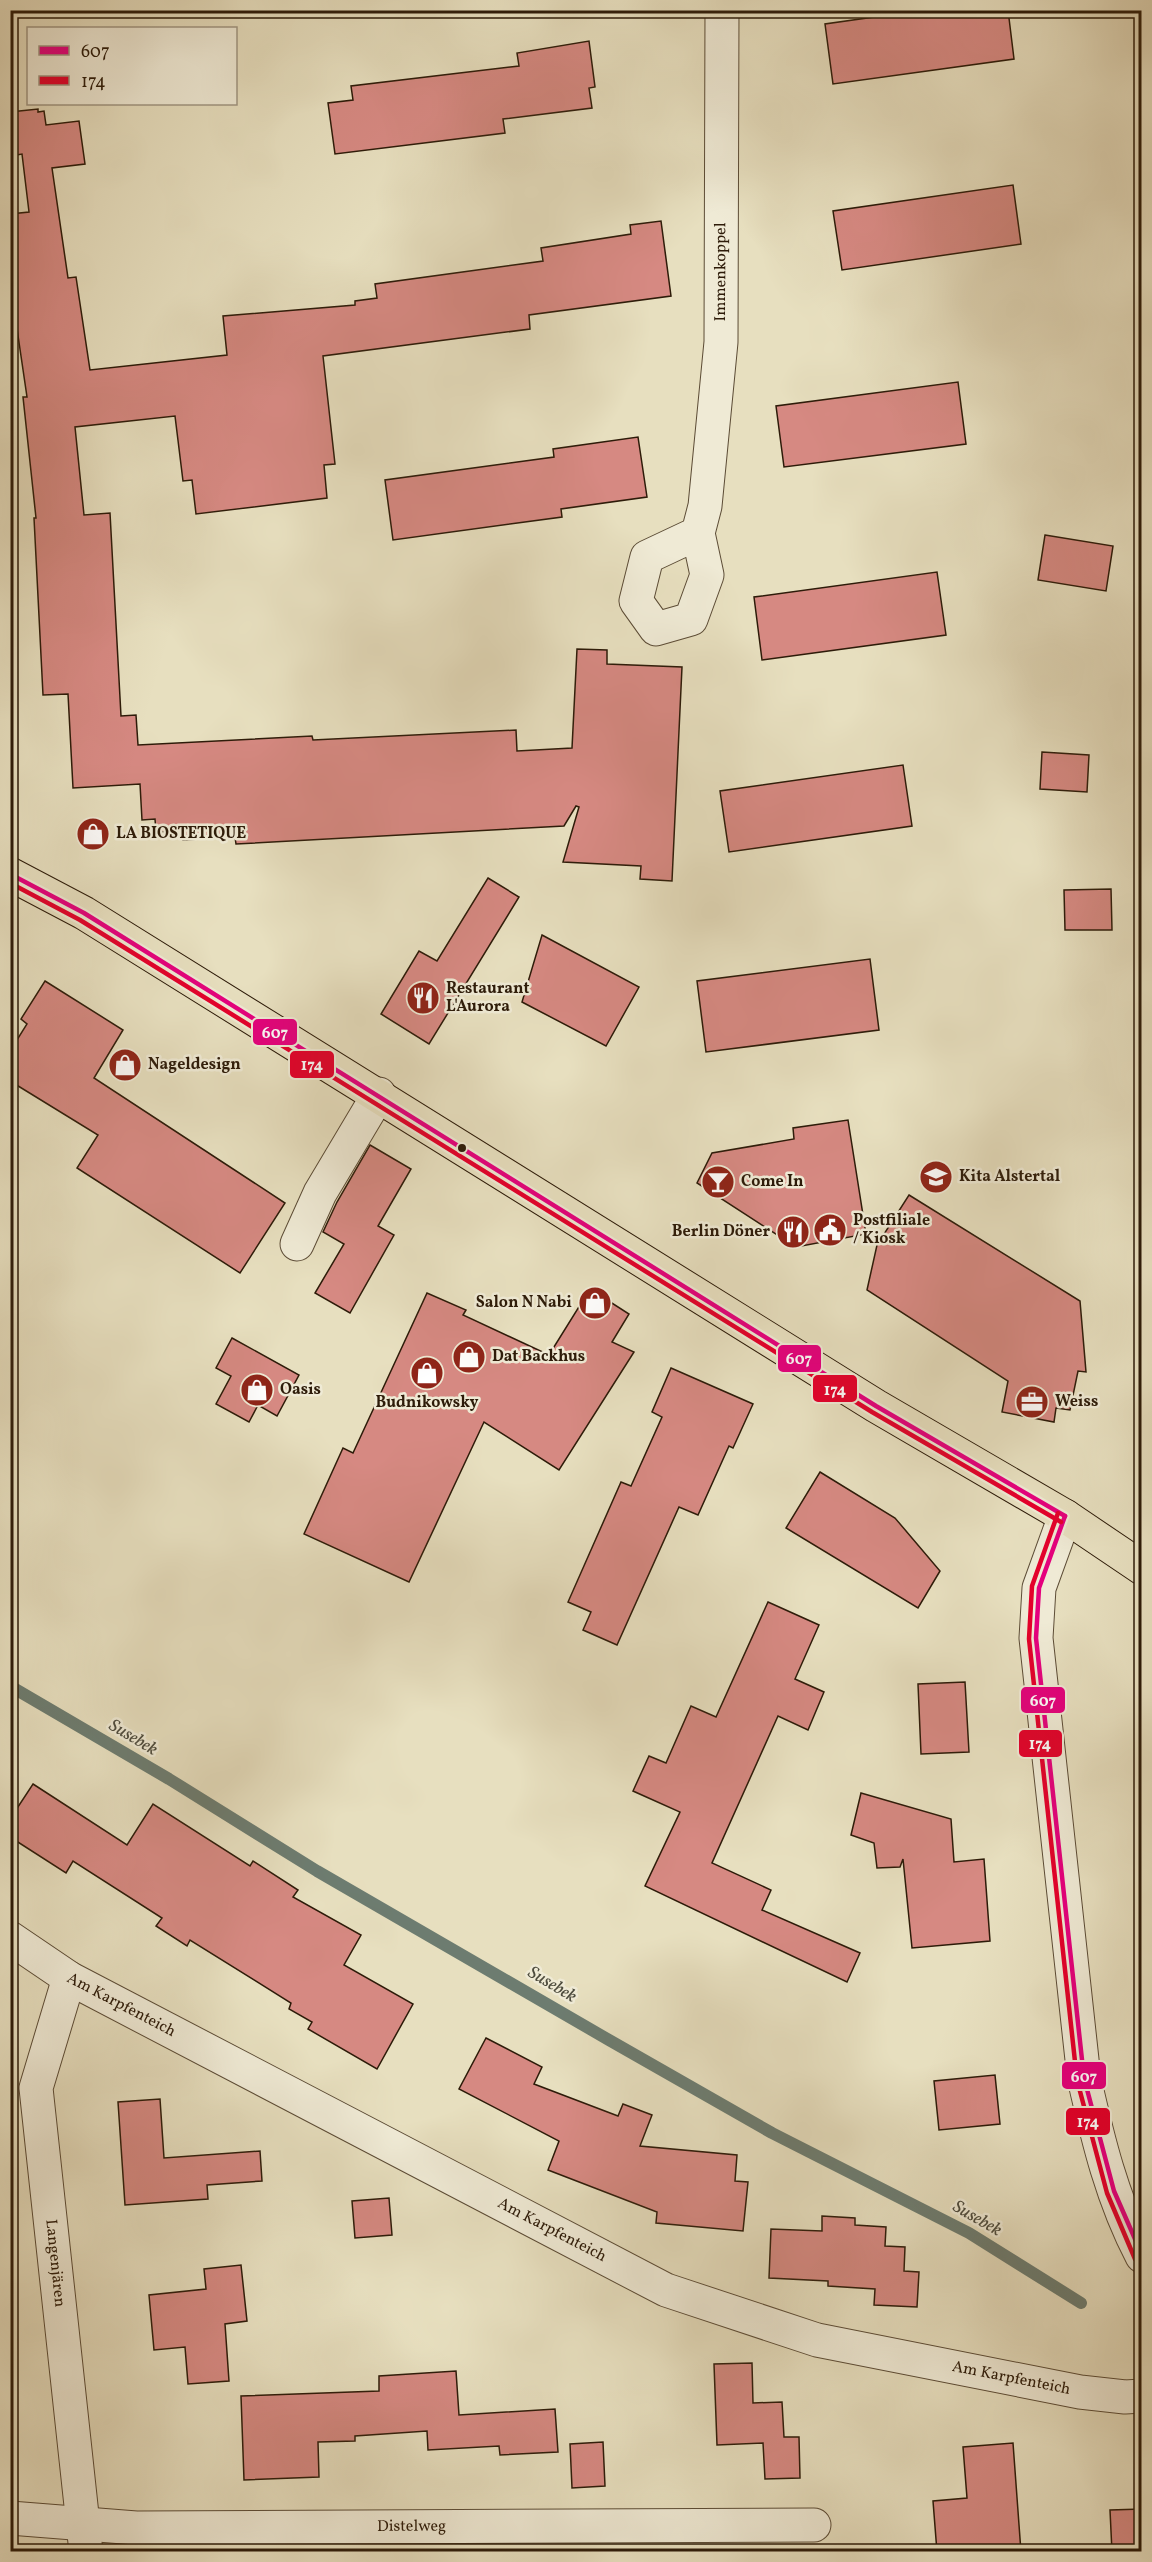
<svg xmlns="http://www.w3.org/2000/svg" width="1152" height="2562" viewBox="0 0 1152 2562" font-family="Vollkorn,serif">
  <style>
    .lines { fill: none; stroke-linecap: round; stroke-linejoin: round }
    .stream { stroke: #6d7c70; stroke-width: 12 }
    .building { fill: #d68982; stroke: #2d1b09; stroke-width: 1.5 }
    .minor-casing { stroke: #5c4c36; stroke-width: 35 }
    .major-casing { stroke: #2d1b09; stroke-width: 35 }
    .minor { stroke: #efead5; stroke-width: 33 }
    .major { stroke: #e7dfbf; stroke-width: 33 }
    .bus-1-casing { stroke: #efead5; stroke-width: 9 }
    .bus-2-casing { stroke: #efead5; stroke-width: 9 }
    .bus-1 { stroke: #e5007d; stroke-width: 4.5 }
    .bus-2 { stroke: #e4002b; stroke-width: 4.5 }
    .bus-dot { fill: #2d1b09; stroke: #efead5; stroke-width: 2 }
    .labels { text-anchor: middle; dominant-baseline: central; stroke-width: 5; stroke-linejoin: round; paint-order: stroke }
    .street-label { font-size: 16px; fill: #2d1b09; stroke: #efead5 }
    .poi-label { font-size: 16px; font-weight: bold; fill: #2d1b09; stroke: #efead5; text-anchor: start }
    .water-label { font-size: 18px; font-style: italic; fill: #4d4b3d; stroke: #efead5 }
    .line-badge { stroke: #efead5; stroke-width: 2 }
    .badge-label { font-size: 16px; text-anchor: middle; font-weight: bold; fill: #fff }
  </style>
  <rect width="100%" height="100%" fill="#e7dfbf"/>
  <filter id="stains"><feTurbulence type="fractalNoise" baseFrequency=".00333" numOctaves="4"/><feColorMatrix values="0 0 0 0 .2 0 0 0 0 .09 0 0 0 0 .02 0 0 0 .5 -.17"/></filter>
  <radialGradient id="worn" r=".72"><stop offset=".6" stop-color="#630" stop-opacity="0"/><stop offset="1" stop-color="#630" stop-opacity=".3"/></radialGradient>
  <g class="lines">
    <!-- stream -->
    <polyline class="stream" points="10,1686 169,1779 317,1871 609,2040 772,2133 969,2233 1081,2303"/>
  </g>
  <!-- building -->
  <g class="building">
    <polygon points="924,10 1008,10 1014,59 833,84 825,24"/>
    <polygon points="589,41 595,87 589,88 592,108 503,119 505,133 335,154 328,103 353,100 351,86 519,66 517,53"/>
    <polygon points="38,109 38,112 44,111 46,125 79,121 85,164 52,168 68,278 76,277 90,370 227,355 223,316 355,305 355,301 377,298 375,284 543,261 541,248 631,234 630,225 661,221 671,296 529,315 530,329 323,356 335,464 324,465 327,498 196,514 192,480 183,481 175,416 75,427 84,515 110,513 121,716 136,715 138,745 312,736 313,740 516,730 517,751 572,748 577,649 607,650 607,664 682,667 672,881 640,879 641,866 563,862 579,807 576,806 564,826 236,844 235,837 183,840 182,831 156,832 155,819 142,820 140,784 73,788 68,694 43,695 34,518 36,518 23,397 27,397 10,281 10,214 29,212 22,154 10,156 10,112"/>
    <polygon points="1013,185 1021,244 842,270 833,211"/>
    <polygon points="958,382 966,444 784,467 776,406"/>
    <polygon points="638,437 647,497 561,509 562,517 393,540 385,480 554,457 553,449"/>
    <polygon points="1045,535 1113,546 1106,591 1038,580"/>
    <polygon points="937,572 946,635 762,660 754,597"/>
    <polygon points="1042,752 1089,755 1087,792 1040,789"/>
    <polygon points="903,765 912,826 729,852 720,791"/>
    <polygon points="488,878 519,897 429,1044 381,1014 419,951 437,961"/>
    <polygon points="1111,889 1112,930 1065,930 1064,890"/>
    <polygon points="542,935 639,987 606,1046 522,1002"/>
    <polygon points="870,959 879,1030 706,1052 697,981"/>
    <polygon points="45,981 123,1030 94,1078 285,1203 240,1273 77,1168 98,1135 10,1081 10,1051 27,1024 21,1019"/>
    <polygon points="848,1120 866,1234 796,1247 697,1183 712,1153 794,1139 793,1128"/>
    <polygon points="370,1145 411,1169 378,1226 394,1235 350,1313 315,1293 344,1244 323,1232 337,1202"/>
    <polygon points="909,1195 1080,1301 1086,1372 1078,1371 1070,1410 1056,1408 1054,1422 1002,1412 1008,1381 867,1290 877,1245"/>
    <polygon points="590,1289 629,1314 612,1342 634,1352 559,1470 484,1422 409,1582 304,1534 343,1448 353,1453 427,1293 466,1310 463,1315 549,1355"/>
    <polygon points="232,1338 299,1375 277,1416 258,1405 249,1422 216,1404 231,1376 216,1368"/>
    <polygon points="671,1368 753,1404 733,1448 729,1446 698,1515 679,1507 617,1645 583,1630 591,1612 568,1602 621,1482 631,1486 662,1417 652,1412"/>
    <polygon points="820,1472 895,1518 940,1571 918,1608 786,1528"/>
    <polygon points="768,1602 819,1625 795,1679 824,1692 808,1730 778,1716 712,1863 771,1890 762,1910 860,1953 847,1982 645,1886 680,1812 633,1791 649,1756 666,1763 691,1706 716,1717"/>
    <polygon points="965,1682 969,1752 921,1754 918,1684"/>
    <polygon points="33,1784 127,1845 153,1804 250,1866 253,1861 298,1890 293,1897 361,1935 344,1965 413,2004 377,2069 308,2029 312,2022 289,2009 291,2003 190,1940 187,1946 156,1926 162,1918 73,1861 66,1873 10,1837 10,1819"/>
    <polygon points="861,1793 951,1819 954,1862 984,1859 990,1941 912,1948 903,1859 900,1867 877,1868 874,1843 851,1835"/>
    <polygon points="486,2038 542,2067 534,2084 618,2116 623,2104 652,2115 640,2146 737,2155 735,2181 748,2182 743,2231 656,2223 657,2212 548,2170 559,2141 459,2089"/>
    <polygon points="995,2075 1000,2124 939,2130 934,2081"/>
    <polygon points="160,2099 164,2158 260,2151 262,2181 207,2185 208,2199 125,2205 118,2102"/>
    <polygon points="389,2198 392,2235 355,2238 352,2201"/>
    <polygon points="822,2216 855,2218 855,2225 886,2227 885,2246 905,2247 904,2271 919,2272 917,2307 874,2305 875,2289 828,2286 828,2281 769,2278 771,2229 822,2231"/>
    <polygon points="241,2265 247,2321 225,2324 229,2381 188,2384 185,2347 154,2350 149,2295 206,2289 204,2269"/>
    <polygon points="752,2363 753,2403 782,2402 784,2437 799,2437 800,2478 765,2479 763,2443 717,2445 714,2364"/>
    <polygon points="456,2371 459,2415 555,2409 558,2452 500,2455 499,2446 428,2450 427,2431 355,2436 355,2441 318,2442 319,2477 244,2480 241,2396 379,2391 379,2376"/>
    <polygon points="603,2442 605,2486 572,2488 570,2444"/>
    <polygon points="1013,2443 1021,2552 937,2552 933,2501 967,2498 963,2447"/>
    <polygon points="1142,2509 1142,2552 1112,2552 1110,2510"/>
  </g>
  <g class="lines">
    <defs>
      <g id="minor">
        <path id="s1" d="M698,533l-51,24 -11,44 20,28 35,-10 16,-44 -9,-42 7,-27 16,-164 1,-332"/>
        <polyline points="297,1244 320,1193 379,1094"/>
        <path d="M1065,1516l-26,72 -3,50 48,440c14,62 28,121 58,178"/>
        <path id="s2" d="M10,1938l59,40 597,312 151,50 263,52 45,5 17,-1"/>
        <path id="s3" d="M69,1978l-33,110 50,464"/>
        <path id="s4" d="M10,2518l126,10 678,-3"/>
      </g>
      <polyline id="major" points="10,874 84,913 876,1406 1065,1516 1142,1568"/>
    </defs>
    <!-- minor casing -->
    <use href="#minor" class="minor-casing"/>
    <!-- major casing -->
    <use href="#major" class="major-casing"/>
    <!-- minor -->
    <use href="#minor" class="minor"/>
    <!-- major -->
    <use href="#major" class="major"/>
    <defs>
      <g id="bus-1">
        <polyline points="10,874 84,913 876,1406 1065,1516"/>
        <polyline points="1065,1516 1039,1588 1036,1638 1084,2078 1114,2191 1142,2255"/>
      </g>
      <g id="bus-2">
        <polyline points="10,883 80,920 872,1412 1061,1522"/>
        <polyline points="1058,1513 1032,1586 1029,1639 1077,2080 1107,2193 1135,2259"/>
      </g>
    </defs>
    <!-- bus-1 casing -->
    <use href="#bus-1" class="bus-1-casing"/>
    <!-- bus-2 casing -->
    <use href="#bus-2" class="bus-2-casing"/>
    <!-- bus-1 -->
    <use href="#bus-1" class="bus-1"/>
    <!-- bus-2 -->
    <use href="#bus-2" class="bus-2"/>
  </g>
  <!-- icons -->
  <defs>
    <symbol id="shop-disc" viewBox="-11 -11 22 22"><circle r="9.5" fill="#8f2418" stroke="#efead5"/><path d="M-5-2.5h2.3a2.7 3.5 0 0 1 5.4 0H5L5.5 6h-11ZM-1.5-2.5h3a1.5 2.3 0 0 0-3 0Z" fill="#fff"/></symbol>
    <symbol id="restaurant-disc" viewBox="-11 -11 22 22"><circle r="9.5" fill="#8f2418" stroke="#efead5"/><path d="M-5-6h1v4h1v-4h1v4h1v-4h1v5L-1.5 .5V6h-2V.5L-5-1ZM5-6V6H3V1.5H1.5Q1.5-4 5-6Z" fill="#fff"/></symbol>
    <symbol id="school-disc" viewBox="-11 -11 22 22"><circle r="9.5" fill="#8f2418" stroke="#efead5"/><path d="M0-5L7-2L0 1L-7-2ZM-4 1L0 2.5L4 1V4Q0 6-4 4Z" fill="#fff"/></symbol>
    <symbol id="bar-disc" viewBox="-11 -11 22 22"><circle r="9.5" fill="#8f2418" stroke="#efead5"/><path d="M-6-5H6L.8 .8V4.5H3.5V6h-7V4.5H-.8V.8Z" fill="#fff"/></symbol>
    <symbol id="civic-disc" viewBox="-11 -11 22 22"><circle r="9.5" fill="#8f2418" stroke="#efead5"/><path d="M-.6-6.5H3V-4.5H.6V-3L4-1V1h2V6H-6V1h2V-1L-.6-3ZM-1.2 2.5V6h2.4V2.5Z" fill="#fff"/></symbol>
    <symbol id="office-disc" viewBox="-11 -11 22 22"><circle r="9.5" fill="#8f2418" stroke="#efead5"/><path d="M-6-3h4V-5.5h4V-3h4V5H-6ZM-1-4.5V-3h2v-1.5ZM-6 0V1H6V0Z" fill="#fff"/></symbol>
  </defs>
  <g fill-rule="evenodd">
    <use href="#shop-disc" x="74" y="815" width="38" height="38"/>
    <use href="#restaurant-disc" x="404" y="979" width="38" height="38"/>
    <use href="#shop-disc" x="106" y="1046" width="38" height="38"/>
    <use href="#school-disc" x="917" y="1158" width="38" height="38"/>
    <use href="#bar-disc" x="699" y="1163" width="38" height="38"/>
    <use href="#civic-disc" x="811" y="1211" width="38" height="38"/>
    <use href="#restaurant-disc" x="774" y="1213" width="38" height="38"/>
    <use href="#shop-disc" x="576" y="1284" width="38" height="38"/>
    <use href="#shop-disc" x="450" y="1338" width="38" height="38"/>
    <use href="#shop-disc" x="408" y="1354" width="38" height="38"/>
    <use href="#shop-disc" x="238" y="1371" width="38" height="38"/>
    <use href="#office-disc" x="1013" y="1383" width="38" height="38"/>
  </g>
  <!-- markers -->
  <circle class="bus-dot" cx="462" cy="1148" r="5"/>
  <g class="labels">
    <!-- street labels -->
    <g class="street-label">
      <text stroke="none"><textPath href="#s1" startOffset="525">Immenkoppel</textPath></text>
      <text stroke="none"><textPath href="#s2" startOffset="130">Am Karpfenteich</textPath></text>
      <text stroke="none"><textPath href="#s2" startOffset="616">Am Karpfenteich</textPath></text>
      <text stroke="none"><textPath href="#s3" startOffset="291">Langenjären</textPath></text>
      <text stroke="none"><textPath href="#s2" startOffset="1102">Am Karpfenteich</textPath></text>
      <text stroke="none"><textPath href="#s4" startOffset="402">Distelweg</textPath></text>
    </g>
    <!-- poi labels -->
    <g class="poi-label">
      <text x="116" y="834">LA BIOSTETIQUE</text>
      <text x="446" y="989">Restaurant<tspan x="446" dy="18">L'Aurora</tspan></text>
      <text x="148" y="1065">Nageldesign</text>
      <text x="959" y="1177">Kita Alstertal</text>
      <text x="741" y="1182">Come In</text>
      <text x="853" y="1221">Postfiliale<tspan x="853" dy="18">/ Kiosk</tspan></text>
      <text x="770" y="1232" text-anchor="end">Berlin Döner</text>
      <text x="572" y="1303" text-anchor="end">Salon N Nabi</text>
      <text x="492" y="1357">Dat Backhus</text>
      <text x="280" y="1390">Oasis</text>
      <text x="1055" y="1402">Weiss</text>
      <text x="427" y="1403" text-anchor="middle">Budnikowsky</text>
    </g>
    <!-- water labels -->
    <g class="water-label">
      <text transform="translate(133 1738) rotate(31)">Susebek</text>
      <text transform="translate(552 1985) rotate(31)">Susebek</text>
      <text transform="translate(977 2219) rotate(30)">Susebek</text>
    </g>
  </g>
  <g class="line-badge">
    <rect x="252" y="1018" width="46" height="28" rx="6" fill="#e5007d"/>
    <rect x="289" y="1050" width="46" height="29" rx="6" fill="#e4002b"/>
    <rect x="777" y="1344" width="45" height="29" rx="6" fill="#e5007d"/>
    <rect x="812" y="1374" width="46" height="29" rx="6" fill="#e4002b"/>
    <rect x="1020" y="1686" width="46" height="28" rx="6" fill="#e5007d"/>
    <rect x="1018" y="1729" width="45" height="29" rx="6" fill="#e4002b"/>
    <rect x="1061" y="2061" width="46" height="29" rx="6" fill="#e5007d"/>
    <rect x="1065" y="2107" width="46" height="29" rx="6" fill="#e4002b"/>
  </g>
  <g class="badge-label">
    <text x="275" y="1038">607</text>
    <text x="312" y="1070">174</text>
    <text x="799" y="1364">607</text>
    <text x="835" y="1395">174</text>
    <text x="1043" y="1706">607</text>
    <text x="1040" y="1749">174</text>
    <text x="1084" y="2082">607</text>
    <text x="1088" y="2127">174</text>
  </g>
  <!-- margin -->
  <rect width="1152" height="2562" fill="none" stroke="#e7dfbf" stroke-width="36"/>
  <rect x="12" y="12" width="1128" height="2538" fill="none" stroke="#2d1b09" stroke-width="3"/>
  <rect x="18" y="18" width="1116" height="2526" fill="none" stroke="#2d1b09" stroke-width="1.5"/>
  <!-- legend -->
  <rect x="27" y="27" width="210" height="78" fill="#efead5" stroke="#a19783" stroke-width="1.5"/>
  <rect x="39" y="46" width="30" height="9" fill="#e5007d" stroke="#a19783" stroke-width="1.5"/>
  <text x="81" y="57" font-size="18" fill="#2d1b09">607</text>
  <rect x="39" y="76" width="30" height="9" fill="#e4002b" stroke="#a19783" stroke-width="1.5"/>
  <text x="81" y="87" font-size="18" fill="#2d1b09">174</text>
  <rect width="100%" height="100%" filter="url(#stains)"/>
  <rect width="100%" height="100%" fill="url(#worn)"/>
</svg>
